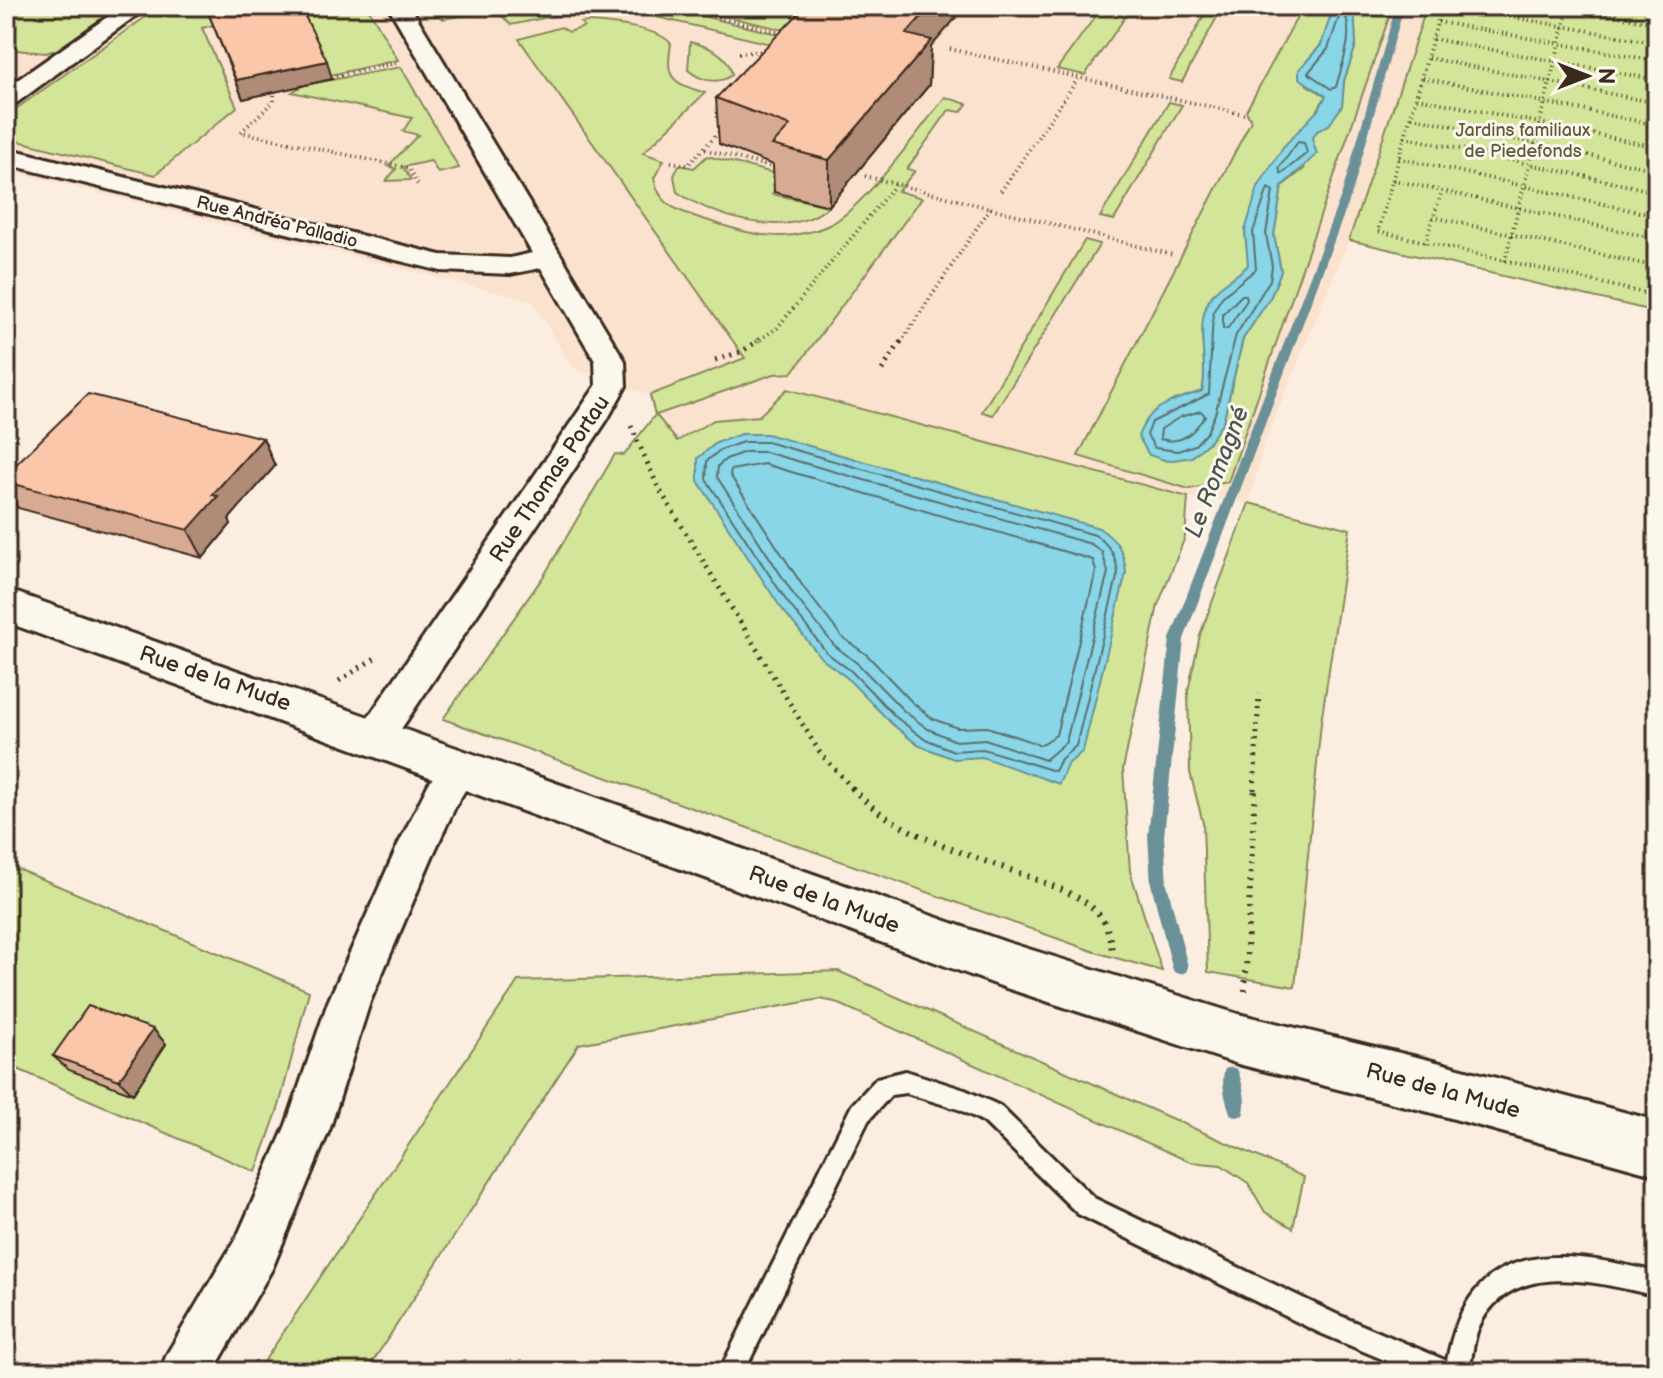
<svg xmlns="http://www.w3.org/2000/svg" width="1663" height="1378" viewBox="0 0 1663 1378" font-family="'Balsamiq Sans',sans-serif">
  <style>
    .built { fill: #fbe2cf }
    .green { fill: #d3e599; stroke: #87885c; stroke-width: 2 }
    .water { fill: #88d6e7; stroke: #699197; stroke-width: 2 }
    .lines { fill: none; stroke-linecap: round; stroke-linejoin: round }
    .shore { stroke: #5a6f6e; stroke-width: 2 }
    .stream { fill: #699197; fill-rule: evenodd }
    .service-casing { stroke: #3b2a1e; stroke-width: 6 }
    .minor-casing { stroke: #3b2a1e; stroke-width: 6 }
    .tertiary-casing { stroke: #3b2a1e; stroke-width: 6 }
    .path-far2 { stroke: #3b2a1e; stroke-width: 4; stroke-dasharray: 1 4; stroke-linecap: butt }
    .path-far1 { stroke: #3b2a1e; stroke-width: 5; stroke-dasharray: 2 6; stroke-linecap: butt }
    .path { stroke: #3b2a1e; stroke-width: 6; stroke-dasharray: 2 7; stroke-linecap: butt }
    .service { fill: #fbf7ec; fill-rule: evenodd }
    .minor { fill: #fbf7ec; fill-rule: evenodd }
    .tertiary { fill: #fbf7ec; fill-rule: evenodd }
    .wall { fill: #d7ab93; stroke: #3b2a1e; stroke-width: 2 }
    .shaded-wall { fill: #af8b78; stroke: #3b2a1e; stroke-width: 2 }
    .building { fill: #fac7ab; stroke: #3b2a1e; stroke-width: 2 }
    .labels { text-anchor: middle; dominant-baseline: central; stroke-width: 6; stroke-linejoin: round; paint-order: stroke }
    .far-park-label { font-size: 18px; fill: #61593d; stroke: #fbf7ec }
    .far-street-label { font-size: 18px; fill: #3b2a1e; stroke: #fbf7ec }
    .street-label { font-size: 22px; fill: #3b2a1e; stroke: #fbf7ec }
    .water-label { font-size: 24px; font-style: italic; fill: #4e5550; stroke: #fbf7ec }
  </style>
  <rect width="100%" height="100%" fill="#fbeddf"/>
  <filter id="ink" filterUnits="userSpaceOnUse"><feTurbulence type="fractalNoise" baseFrequency=".0125" numOctaves="2"/><feDisplacementMap in="SourceGraphic" scale="16" xChannelSelector="R" yChannelSelector="G"/><feConvolveMatrix kernelMatrix="1 2 1 2 8 2 1 2 1" color-interpolation-filters="sRGB"/></filter>
  <g filter="url(#ink)">
    <!-- built -->
    <polygon class="built" points="6,6 435,6 444,19 500,6 1427,6 1349,240 1263,446 1249,503 1188,497 788,389 759,416 714,420 677,441 655,414 649,395 573,368 532,301 6,170"/>
    <!-- green -->
    <g class="green">
      <polygon points="6,6 120,6 59,49 46,53 6,49"/>
      <polygon points="161,6 293,6 202,28 237,107 155,175 6,138 6,116"/>
      <polygon points="298,6 367,6 398,60 330,75"/>
      <polygon points="435,6 581,6 558,15 511,25 496,10 443,19"/>
      <polygon points="634,6 660,6 790,37 779,46 644,14 636,11"/>
      <polygon points="682,6 796,6 793,10 813,15 793,32"/>
      <polygon points="1103,6 1133,6 1085,75 1057,69"/>
      <polygon points="1209,6 1223,6 1182,82 1169,79"/>
      <polygon points="1298,6 1334,6 1321,45 1299,70 1307,85 1326,96 1245,231 1249,265 1202,335 1205,377 1202,391 1172,401 1209,442 1223,422 1243,339 1271,296 1281,271 1274,235 1282,186 1304,169 1312,139 1317,131 1329,124 1342,106 1344,81 1356,45 1354,6 1393,6 1228,482 1189,489 1078,456 1251,121 1246,111 1300,12"/>
      <polygon points="1427,6 1657,6 1657,312 1349,240"/>
      <path d="M588,22c19,1 73,6 83,22 -6,36 1,38 34,49l-62,60 21,7 -10,18c5,29 27,34 52,42 25,8 51,17 78,16 14,-1 34,-5 47,-12 34,-18 88,-94 114,-127l22,7 -6,8 -12,-2 -42,59 8,2 -17,20 24,7 -130,175 -18,1 -118,41 21,26 37,-21 45,-4 28,-27 401,108 -3,40 -27,68 -35,164 7,102 32,100 -67,-19 -652,-233 102,-145 70,-120 9,1 31,-40 -5,-20 95,-37 -226,-319 42,-12 8,5 15,-5 -3,-4z"/>
      <path d="M690,42c18,4 40,13 42,33 -14,10 -31,6 -44,-5z"/>
      <polygon points="401,67 459,168 438,173 431,161 403,167 411,180 386,181 396,169 388,166 418,135 403,131 412,118 292,92 304,85"/>
      <polygon points="1169,102 1182,105 1114,220 1100,217"/>
      <path d="M707,156l78,20 -13,18 57,12c-39,35 -114,12 -152,-14l-3,-16 5,-11 15,3z"/>
      <polygon points="1085,240 1100,244 993,415 982,412"/>
      <polygon points="1249,503 1350,529 1321,723 1295,987 1208,972 1203,823 1190,772 1188,691 1200,635"/>
      <polygon points="6,864 309,991 279,1106 256,1172 6,1064"/>
      <polygon points="838,971 1304,1177 1293,1228 1265,1212 1248,1183 1221,1165 1190,1162 835,1002 820,999 579,1044 366,1372 257,1372 518,981"/>
    </g>
    <!-- water -->
    <g class="water">
      <path d="M1334,6h20l2,39 -12,36 -2,25 -13,19 -12,6 -5,8 5,15 -35,32 -8,49 7,36 -10,25 -28,43 -20,83 -14,20 -17,15 -25,4 -18,-6 -11,-19c13,-33 33,-34 64,-45 8,-31 -11,-71 12,-98 9,-11 24,-17 34,-28l-3,-34 13,-44 25,-40 36,-38 7,-13 -27,-18v-8l22,-25z"/>
      <path d="M741,434h26l332,94c19,13 25,22 27,45l-43,178 -16,14 -8,19 -77,-27 -28,2 -36,-14 -26,-21 -46,-47 -24,-18 -43,-54 -81,-124v-23l18,-15z"/>
    </g>
    <g class="lines">
      <!-- shore -->
      <g class="shore">
        <path d="M1344,12c11,22 -2,52 -8,75l-5,2 -23,-16 20,-24 12,-35z"/>
        <polygon points="1298,142 1304,143 1307,153 1281,174 1279,168"/>
        <polygon points="1268,188 1273,191 1266,234 1272,266 1270,280 1236,335 1215,414 1207,432 1195,445 1178,451 1155,448 1147,435 1152,422 1209,394 1213,312 1222,297 1256,269 1253,232"/>
        <polygon points="1242,295 1246,295 1247,300 1228,328 1223,329 1223,314"/>
        <path d="M1201,411l4,5c-12,17 -23,29 -45,23l1,-10 19,-12z"/>
        <path d="M743,442h24l328,93c15,10 21,21 23,38l-42,173 -15,13 -6,12 -72,-22 -29,2 -31,-13 -26,-20 -46,-47 -24,-18 -41,-53 -80,-121 1,-18 13,-11z"/>
        <polygon points="745,452 765,452 1091,544 1102,552 1108,572 1066,742 1045,760 985,739 956,741 928,729 904,711 858,664 834,645 794,595 717,477 718,466 726,459"/>
        <polygon points="764,464 1093,560 1096,571 1056,735 1041,745 987,727 958,728 933,719 912,702 867,655 842,637 804,588 730,475 731,470"/>
      </g>
      <!-- stream -->
      <g class="stream">
        <polygon points="1396,6 1404,6 1352,193 1184,639 1164,836 1167,884 1188,967 1186,972 1180,974 1174,972 1172,967 1151,884 1148,836 1170,639 1342,193"/>
        <path d="M1231,1067l6,2c5,12 11,34 6,46l-6,2 -6,-2c-5,-12 -11,-34 -6,-46z"/>
      </g>
      <defs>
        <path id="service" d="M906,1071l59,19 35,16 94,92 242,116 111,47c22,-125 112,-112 210,-89v24c-60,-14 -148,-39 -179,33 -5,13 -6,29 -9,43h-56l-95,-40 -240,-118 -94,-92 -23,-12 -55,-17 -15,2 -23,26 -124,251h-25l133,-267 25,-27z"/>
        <g id="minor">
          <polygon points="123,6 149,6 15,104 6,106 6,88"/>
          <polygon points="388,6 410,6 625,361 626,386 607,420 389,747 376,751 363,747 358,736 363,725 596,386 595,361 541,268 510,274 441,271 6,164 6,148 441,255 510,258 532,253"/>
          <polygon points="459,754 472,758 478,769 456,805 432,857 370,1002 330,1128 272,1269 213,1372 160,1372 167,1354 238,1235 286,1125 328,1002 398,845 428,785 446,758"/>
        </g>
        <polygon id="tertiary" points="6,589 1006,942 1238,1014 1429,1060 1657,1121 1657,1175 1429,1112 1238,1064 1006,988 6,622"/>
      </defs>
      <!-- service casing -->
      <use href="#service" class="service-casing"/>
      <!-- minor casing -->
      <use href="#minor" class="minor-casing"/>
      <!-- tertiary casing -->
      <use href="#tertiary" class="tertiary-casing"/>
      <!-- path-far2 -->
      <g class="path-far2">
        <polyline points="669,6 787,34"/>
        <polyline points="1442,6 1378,231 1657,296"/>
        <polyline points="1450,6 1657,43"/>
        <polyline points="1561,6 1657,23"/>
        <polyline points="1438,22 1657,61"/>
        <polyline points="1433,39 1657,80"/>
        <polyline points="950,49 1248,115"/>
        <polyline points="739,53 767,51"/>
        <polyline points="1428,58 1657,103"/>
        <polyline points="336,76 396,63"/>
        <polyline points="1423,78 1657,125"/>
        <polyline points="274,95 274,101 241,132 408,168 419,187"/>
        <polyline points="1417,98 1657,147"/>
        <polyline points="1412,117 1657,170"/>
        <polyline points="722,129 703,149 778,169"/>
        <polyline points="1405,137 1657,192"/>
        <polyline points="1399,158 1657,216"/>
        <polyline points="671,162 688,165 703,149"/>
        <polyline points="865,176 1173,255"/>
        <polyline points="1393,180 1657,239"/>
        <polyline points="1001,191 1079,77"/>
        <polyline points="1433,217 1657,267"/>
        <polyline points="1425,243 1442,191"/>
        <polyline points="1505,261 1569,6"/>
        <polyline points="1646,294 1657,226"/>
        <polyline points="756,342 777,328 896,184"/>
        <polyline points="901,342 990,208"/>
      </g>
      <!-- path-far1 -->
      <g class="path-far1">
        <polyline points="715,360 741,352 759,340"/>
        <polyline points="882,370 902,340"/>
        <polyline points="631,426 658,487 820,753 854,790"/>
        <polyline points="339,681 378,656"/>
        <polyline points="1254,790 1259,694"/>
      </g>
      <!-- path -->
      <g class="path">
        <path d="M852,788c44,49 121,67 180,90 22,9 47,16 65,34 10,11 13,24 15,39"/>
        <polyline points="1245,991 1255,788"/>
      </g>
      <!-- service -->
      <use href="#service" class="service"/>
      <!-- minor -->
      <use href="#minor" class="minor"/>
      <!-- tertiary -->
      <use href="#tertiary" class="tertiary"/>
    </g>
    <!-- wall -->
    <g class="wall">
      <polygon points="207,10 332,79 243,99"/>
      <polygon points="931,47 929,85 829,206 774,192 773,165 719,144 716,98"/>
      <polygon points="263,438 275,466 229,519 231,524 203,558 18,508 6,489 6,474"/>
      <polygon points="153,1029 166,1044 133,1094 69,1070 53,1056"/>
    </g>
    <!-- shaded-wall -->
    <g class="shaded-wall">
      <polygon points="931,6 966,6 931,47 929,85 829,206 829,160 906,34"/>
      <polygon points="327,61 332,79 243,99 236,80"/>
      <polygon points="263,438 275,466 229,519 231,524 203,558 188,530 212,495"/>
      <polygon points="153,1029 166,1044 133,1094 119,1080"/>
    </g>
    <!-- building -->
    <g class="building">
      <polygon points="225,6 300,6 327,61 236,80 207,10"/>
      <polygon points="806,6 931,6 906,34 932,40 829,160 772,145 790,126 716,98"/>
      <polygon points="88,394 263,438 212,495 218,496 188,530 6,482 6,474"/>
      <polygon points="88,1006 153,1029 119,1080 53,1056"/>
    </g>
  </g>
  <g class="labels">
    <!-- far-park labels -->
    <g class="far-park-label">
      <text x="1523" y="130">Jardins familiaux<tspan x="1523" dy="21">de Piedefonds</tspan></text>
    </g>
    <!-- far-street labels -->
    <g class="far-street-label">
      <text transform="translate(277 222) rotate(14)">Rue Andréa Palladio</text>
    </g>
    <!-- street labels -->
    <g class="street-label">
      <text transform="translate(550 479) rotate(-56)">Rue Thomas Portau</text>
      <text transform="translate(215 679) rotate(19)">Rue de la Mude</text>
      <text transform="translate(824 900) rotate(20)">Rue de la Mude</text>
      <text transform="translate(1443 1091) rotate(15)">Rue de la Mude</text>
    </g>
    <!-- water labels -->
    <g class="water-label">
      <text transform="translate(1217 472) rotate(-69)">Le Romagné</text>
    </g>
  </g>
  <!-- margin -->
  <rect width="1663" height="1378" fill="none" stroke="#fbf7ec" stroke-width="32"/>
  <rect x="16" y="16" width="1631" height="1346" fill="none" stroke="#3b2a1e" stroke-width="3" filter="url(#ink)"/>
  <!-- north arrow -->
  <g transform="translate(1587 76) rotate(90)" stroke="#fbf7ec" stroke-width="6" paint-order="stroke">
  <path d="M0-6L14 30L0 20L-14 30Z" fill="#3b2a1e"/>
  <text y="-12" font-size="22" font-weight="bold" text-anchor="middle" fill="#3b2a1e">N</text>
  </g>
</svg>
